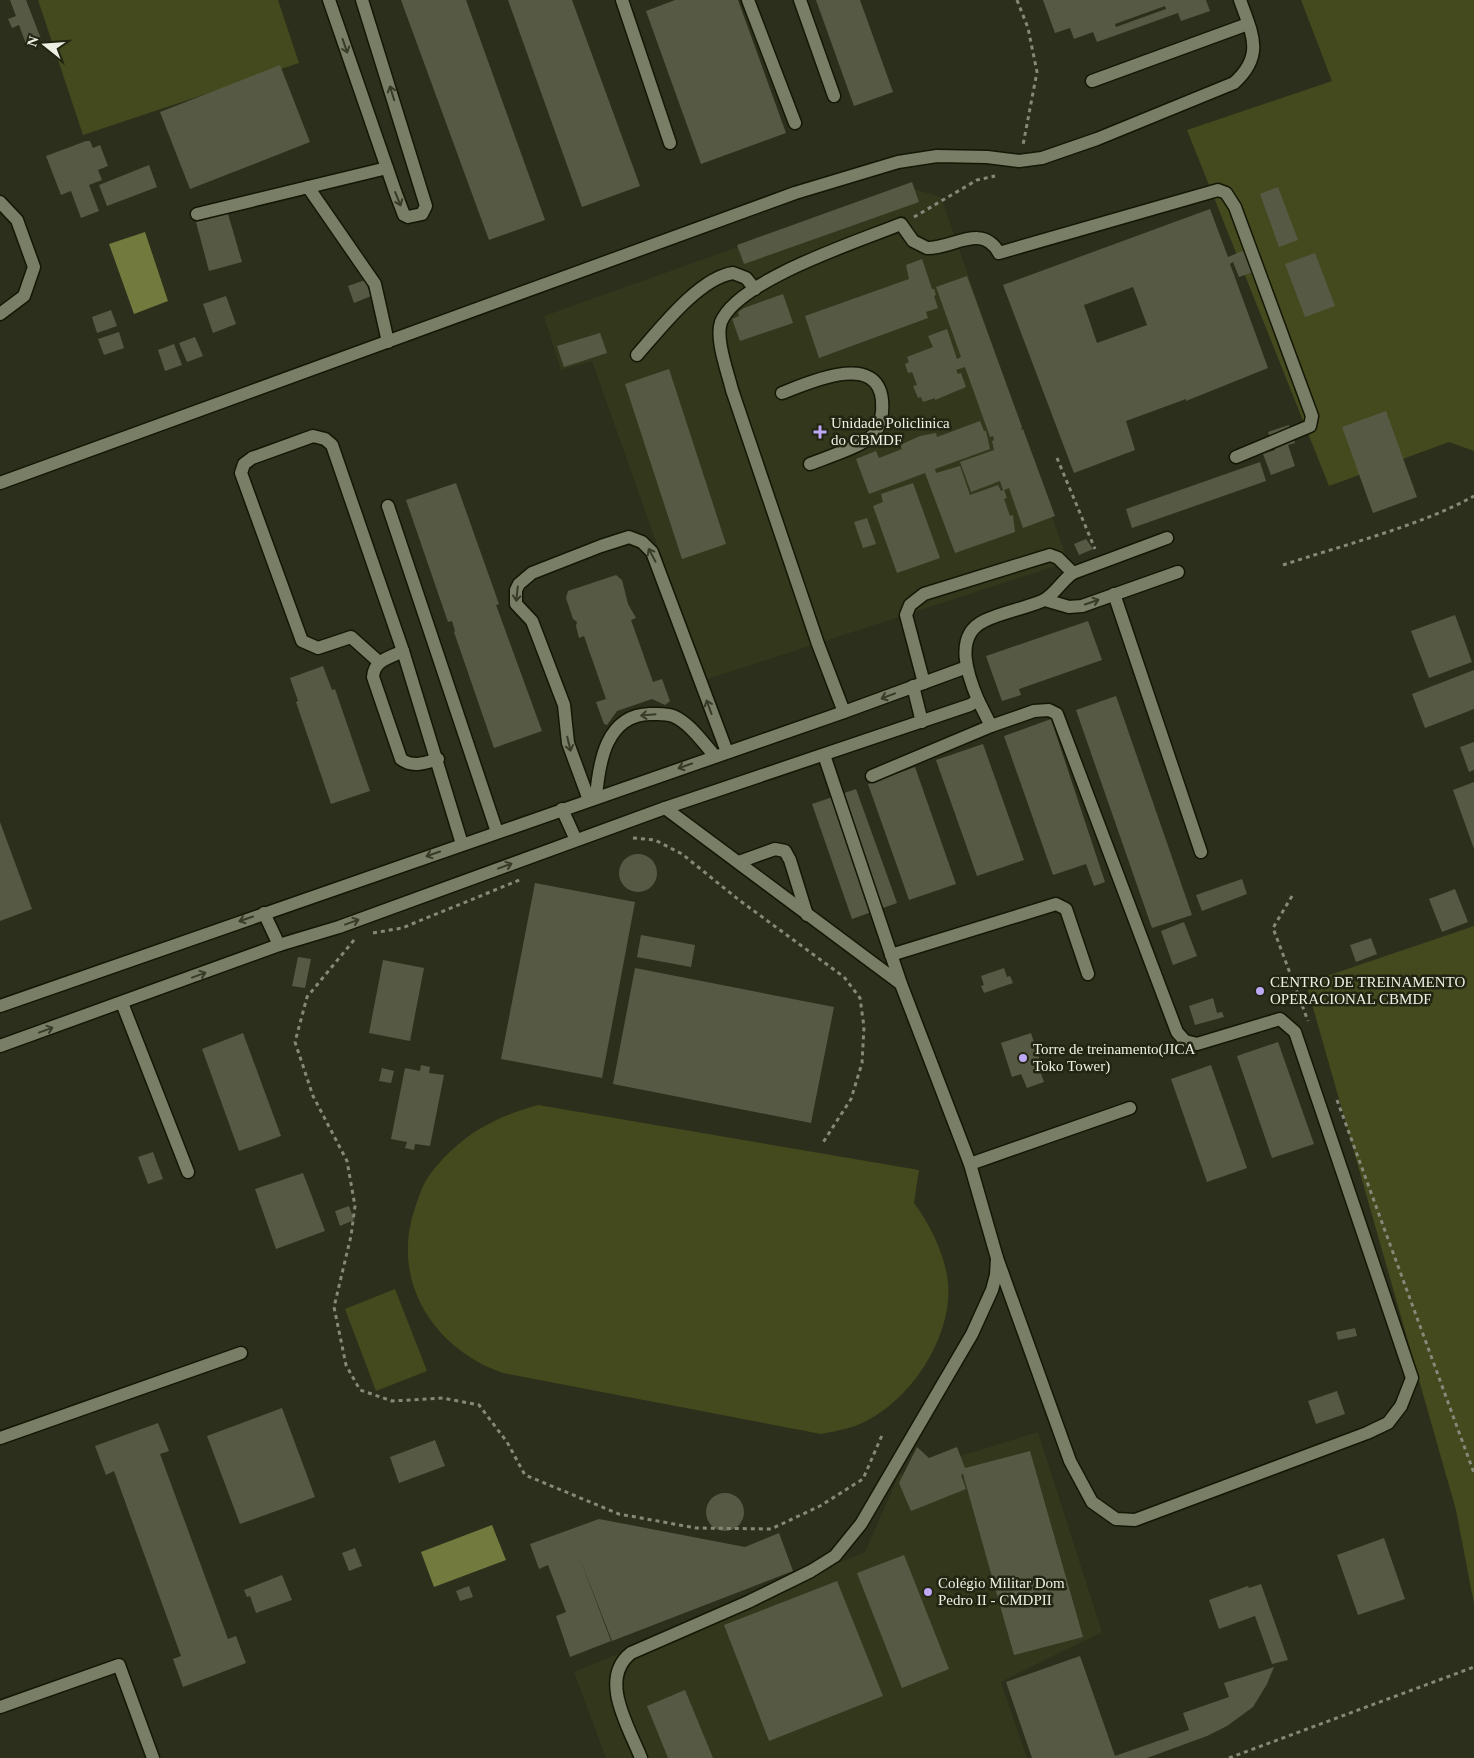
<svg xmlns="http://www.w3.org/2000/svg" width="1474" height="1758" viewBox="0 0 1474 1758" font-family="Georgia,serif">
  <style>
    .built { fill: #33371c }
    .green { fill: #444a1d }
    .water { fill: #727a3e }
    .building { fill: #565a45; fill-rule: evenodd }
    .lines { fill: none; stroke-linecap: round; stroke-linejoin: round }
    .minor-casing { stroke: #151705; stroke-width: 15 }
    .path { stroke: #868979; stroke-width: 3; stroke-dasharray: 4 4; stroke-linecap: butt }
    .minor { stroke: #797e67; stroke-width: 12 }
    .oneway { stroke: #383b27 }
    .poi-dot { fill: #bda9f5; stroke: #222512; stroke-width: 2 }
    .labels { text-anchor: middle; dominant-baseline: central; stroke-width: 5; stroke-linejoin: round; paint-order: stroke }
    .poi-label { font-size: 15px; fill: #eef0e4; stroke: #222512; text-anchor: start }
  </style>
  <rect width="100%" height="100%" fill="#2c2f1b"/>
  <!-- built -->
  <g class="built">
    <polygon points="906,187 941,197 1068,562 705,680 592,361 561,370 544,316"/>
    <polygon points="1038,1432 1102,1632 1001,1682 1027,1758 606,1758 574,1672 865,1552 899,1475"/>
  </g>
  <!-- green -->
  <g class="green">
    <polygon points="38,0 278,0 299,63 83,135"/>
    <polygon points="1301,0 1474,0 1474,451 1449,442 1329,486 1187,130 1332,81"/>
    <polygon points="1474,926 1474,1604 1456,1510 1306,983"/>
    <path d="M538,1105l381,65 -5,33c16,21 31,52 34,79 5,52 -34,114 -80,138 -14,8 -31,11 -47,14l-318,-61c-70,-24 -113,-93 -88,-165 4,-12 8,-25 16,-35 30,-38 61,-55 107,-68z"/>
    <polygon points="395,1289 427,1371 376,1391 345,1309"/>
  </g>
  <!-- water -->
  <g class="water">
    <polygon points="145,232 168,301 134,314 109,244"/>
    <polygon points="492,1525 506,1560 434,1587 421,1552"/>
  </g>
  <!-- building -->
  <g class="building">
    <polygon points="10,0 26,0 41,39 26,44 19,25 12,28 8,19 16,16"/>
    <polygon points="401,0 466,0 545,220 489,240"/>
    <polygon points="508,0 572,0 640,186 582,207"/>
    <polygon points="675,0 738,0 786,133 701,164 646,11"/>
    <polygon points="816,0 860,0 893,92 854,106"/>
    <path d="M1043,0h163l4,11 -29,10 -3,-8 -81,29 -4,-10 -19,7 -4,-11 -15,5zM1165,6l1,3 -50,18 -1,-3z"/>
    <polygon points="280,65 310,142 190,189 160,112"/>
    <polygon points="86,141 90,141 93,148 100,145 108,166 98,170 102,180 89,185 99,211 81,218 71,191 61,195 46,156"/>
    <polygon points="149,165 157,187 107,206 99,185"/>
    <polygon points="912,182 919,202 744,264 737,245"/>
    <polygon points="1278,187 1298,240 1279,247 1260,194"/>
    <path d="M1210,209l18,48 17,-7 8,22 -14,5 -6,-15 -3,2 38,104 -82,33v-2l-60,22 9,29 -61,23 -71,-188zM1133,287l14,38 -50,18 -13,-38z"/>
    <polygon points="228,214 242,262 209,271 196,222"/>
    <polygon points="1315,253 1335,306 1305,317 1285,264"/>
    <polygon points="922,259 932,289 934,289 936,295 934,296 938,308 926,312 928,318 819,358 805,316 909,279 906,265"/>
    <polygon points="967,276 1022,427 1021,430 1023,429 1055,516 1023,528 1009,488 1004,490 1007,498 1004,499 1010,516 1013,515 1015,532 955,553 925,473 869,494 856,459 876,451 879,458 902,449 900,445 920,436 936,433 937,437 980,421 984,431 986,431 990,449 935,469 936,473 960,466 970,495 998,485 1001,491 1003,490 1000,481 971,492 960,462 994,450 992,441 994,440 993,436 990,437 965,367 956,370 958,374 961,373 966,387 935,400 935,398 923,402 921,397 918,398 913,386 917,385 912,372 908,373 905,364 909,362 907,357 933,347 928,336 947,329 957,359 961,357 936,287"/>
    <polygon points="365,280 371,296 354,303 348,286"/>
    <polygon points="783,294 793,323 740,341 732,319 739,316 738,312 744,308"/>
    <polygon points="226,296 236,324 213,333 203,304"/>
    <polygon points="111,310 117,326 97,333 92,317"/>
    <polygon points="119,332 124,348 104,355 98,339"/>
    <polygon points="600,333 607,353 564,367 557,346"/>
    <polygon points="195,337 203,356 187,362 179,343"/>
    <polygon points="174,344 182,365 165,371 158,350"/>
    <polygon points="669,369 726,544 682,559 625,384"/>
    <polygon points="1386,411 1417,497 1373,513 1342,427"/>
    <polygon points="1289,425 1295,443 1288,445 1295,466 1271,475 1263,454 1275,450 1268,432"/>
    <polygon points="1260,462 1266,481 1132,528 1126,509"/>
    <polygon points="456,483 499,604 496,605 542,731 494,748 454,632 455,631 452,621 448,622 406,500"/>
    <polygon points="913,483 940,558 897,573 873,506 883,502 881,494"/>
    <polygon points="867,518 876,544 863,548 854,522"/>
    <polygon points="1086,539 1093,549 1079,555 1074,544"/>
    <polygon points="616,575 622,580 628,604 636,618 631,620 653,682 662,679 670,701 665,705 652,699 617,711 607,725 604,724 596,702 606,699 584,636 579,638 576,626 577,622 573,619 566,598 568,591"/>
    <polygon points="1455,615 1472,662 1429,678 1411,631"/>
    <polygon points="1088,621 1102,660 1019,689 1021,695 1002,701 986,656"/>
    <polygon points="323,666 332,690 335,689 370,791 331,804 296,702 298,701 290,678"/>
    <polygon points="1474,670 1474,709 1425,728 1412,694"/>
    <polygon points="1116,696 1192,915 1152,928 1076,710"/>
    <polygon points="1051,719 1105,882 1094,886 1086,864 1053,875 1004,736"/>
    <polygon points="1474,742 1474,770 1469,772 1460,747"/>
    <polygon points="983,744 1024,860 977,876 936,760"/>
    <polygon points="915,767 956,884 909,900 868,784"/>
    <polygon points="1474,782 1474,849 1453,790"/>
    <polygon points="856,789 897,903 852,919 812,804"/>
    <polygon points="0,822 32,909 0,921"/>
    <circle cx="638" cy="873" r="19"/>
    <polygon points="1242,879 1247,894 1202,911 1196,895"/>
    <polygon points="535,883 635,902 602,1078 501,1059"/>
    <polygon points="1455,889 1468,922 1442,932 1429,899"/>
    <polygon points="1184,922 1197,956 1173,965 1161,931"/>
    <polygon points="641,935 695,945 691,967 637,957"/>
    <polygon points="1371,938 1377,954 1356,962 1350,945"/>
    <polygon points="298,957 311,959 305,988 292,986"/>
    <polygon points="383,960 424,968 410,1041 369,1033"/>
    <polygon points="635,968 834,1007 811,1123 613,1084"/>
    <polygon points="1004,968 1007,977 1010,976 1013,983 984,993 981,986 984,985 981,976"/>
    <polygon points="1213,998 1217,1013 1222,1012 1224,1017 1195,1025 1189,1006"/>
    <polygon points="243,1033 281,1136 239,1151 202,1049"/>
    <polygon points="1031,1033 1042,1067 1039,1068 1044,1082 1027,1088 1021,1074 1012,1077 1001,1043"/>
    <polygon points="1278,1042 1314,1144 1272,1158 1237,1056"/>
    <polygon points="421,1065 430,1067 429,1073 444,1075 430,1146 415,1144 414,1150 405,1148 407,1142 391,1139 405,1068 420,1071"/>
    <polygon points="1211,1065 1247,1168 1207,1182 1171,1079"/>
    <polygon points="382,1068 394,1071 391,1083 379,1081"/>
    <polygon points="153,1152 163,1179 148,1184 138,1157"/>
    <polygon points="303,1173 325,1231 276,1249 255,1189"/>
    <polygon points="349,1206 354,1220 340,1226 335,1211"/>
    <polygon points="1355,1328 1357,1336 1338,1340 1336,1332"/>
    <polygon points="1337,1391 1345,1414 1316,1424 1308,1401"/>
    <polygon points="282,1408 315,1497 240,1524 207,1436"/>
    <polygon points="158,1423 169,1451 160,1454 228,1639 236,1636 246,1663 183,1687 173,1659 181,1656 114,1471 106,1475 95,1446"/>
    <polygon points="435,1440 445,1466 399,1483 390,1457"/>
    <polygon points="917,1447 929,1458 957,1447 965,1468 1030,1451 1083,1637 1014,1655 963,1474 961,1475 966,1489 911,1511 899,1483"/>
    <circle cx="725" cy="1512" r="19"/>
    <polygon points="599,1519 745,1547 779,1533 793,1571 612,1641 579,1556 611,1641 570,1657 556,1616 566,1612 548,1565 539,1569 530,1544"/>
    <polygon points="1384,1538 1405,1599 1358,1615 1337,1555"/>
    <polygon points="355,1548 362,1566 349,1571 342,1553"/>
    <polygon points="904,1555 949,1669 902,1688 857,1573"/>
    <polygon points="282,1575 292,1600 256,1613 250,1596 247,1597 244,1590"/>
    <polygon points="837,1581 883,1696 769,1741 724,1625"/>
    <polygon points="1261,1584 1288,1660 1272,1664 1255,1616 1219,1629 1209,1600 1248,1586 1249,1588"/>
    <polygon points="469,1586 473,1597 460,1601 456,1591"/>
    <polygon points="1080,1656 1115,1756 1189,1730 1183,1713 1229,1697 1224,1683 1274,1667 1267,1684 1253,1707 1227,1726 1207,1736 1147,1758 1032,1758 1006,1682"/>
    <polygon points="685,1690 713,1758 668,1758 647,1706"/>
  </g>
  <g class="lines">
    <defs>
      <g id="minor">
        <polyline points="329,0 396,194 404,215 408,217 422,214 426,206 362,0"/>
        <polyline points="622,0 670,143"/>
        <polyline points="748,0 795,123"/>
        <polyline points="800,0 834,96"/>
        <polyline points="1092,81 1248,24"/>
        <polyline points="308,187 375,284 388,342"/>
        <polyline points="0,202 17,220 34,267 24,296 0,314"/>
        <polyline points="197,214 387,168"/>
        <path d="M637,355c23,-26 62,-77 96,-82l13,5 9,11"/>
        <path d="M782,393c26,-10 95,-42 100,7 1,12 -1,26 -9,35 -10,11 -48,23 -63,29"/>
        <path d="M0,483l795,-290 103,-31 39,-6 50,1 32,4 23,-3 55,-19 137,-56c31,-28 18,-49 6,-83"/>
        <polyline points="388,506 497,832"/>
        <polyline points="1114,594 1201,852"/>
        <polyline points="1045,600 1069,607 1082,606 1178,572"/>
        <path d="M403,651c-14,7 -29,9 -30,26l28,82c12,9 24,4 37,0"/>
        <polyline points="379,662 351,637 318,648 302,641 241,473 244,464 252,458 313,436 325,439 332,445 403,651 462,844"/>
        <polyline points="924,683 906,615 910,605 924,594 1050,555 1058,558 1073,573"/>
        <polyline points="913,686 922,722"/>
        <polyline points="978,700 991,726"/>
        <path d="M844,712l-26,-68 -86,-254c-4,-17 -17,-51 -11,-68 17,-42 138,-81 180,-98l12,17 14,7c25,1 55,-26 72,5l219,-63 8,3 9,14 77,209 -2,10 -74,31"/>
        <polyline points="872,776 991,726 1034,711 1049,710 1057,714 1177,1032 1185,1041 1197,1044 1280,1019 1295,1032 1412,1378 1401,1406 1388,1423 1367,1433 1135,1520 1116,1519 1092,1502 1070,1461 997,1258"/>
        <path d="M596,797c3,-35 10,-82 54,-83 8,0 16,-1 23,2 17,7 30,27 42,40"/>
        <polyline points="589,800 568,743 564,705 532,621 516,604 516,590 519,584 532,573 601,546 629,537 642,542 652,552 727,752"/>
        <polyline points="665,808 901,984"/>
        <polyline points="562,809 576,840"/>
        <polyline points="739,862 775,849 785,851 790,860 807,915"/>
        <polyline points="264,913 279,945"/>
        <polyline points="891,955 1056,904 1066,909 1088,974"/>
        <polyline points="122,1003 188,1172"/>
        <polyline points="0,1006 844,712 967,667"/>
        <path d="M0,1046l279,-101 60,-18 326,-119 305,-103 8,-5c-10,-24 -25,-64 6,-79 18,-9 39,-12 58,-20 12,-5 20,-21 31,-28l94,-35"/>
        <polyline points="970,1164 1130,1108"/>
        <polyline points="0,1438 241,1353"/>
        <polyline points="0,1707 119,1665 153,1758"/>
        <path d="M641,1758c-12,-31 -43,-79 -10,-105l117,-51 63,-31 24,-15 26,-32 111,-190 20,-44 4,-15 1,-17 -27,-94 -69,-180 -77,-229"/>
      </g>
    </defs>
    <!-- minor casing -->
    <use href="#minor" class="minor-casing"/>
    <!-- path -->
    <g class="path">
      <polyline points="1017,0 1028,28 1037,72 1023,145"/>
      <polyline points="914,217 977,180 995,176"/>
      <polyline points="1057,458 1095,549"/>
      <path d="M1283,565c60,-20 137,-39 191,-69"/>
      <polyline points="633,838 655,840 682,854 739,900 844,977 860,998 864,1027 862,1063 851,1099 822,1144"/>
      <polyline points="1292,896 1273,928 1308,1021"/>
      <polyline points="373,933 402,928 522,879"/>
      <polyline points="354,940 307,997 295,1042 313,1096 347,1161 355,1206 351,1236 334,1307 346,1365 360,1390 392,1401 443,1398 479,1405 507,1442 525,1475 619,1514 696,1528 771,1529 820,1506 863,1479 883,1433"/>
      <polyline points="1337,1100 1474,1473"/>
      <polyline points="1229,1758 1474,1667"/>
    </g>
    <!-- minor -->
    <use href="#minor" class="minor"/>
  </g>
  <!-- one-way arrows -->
  <defs><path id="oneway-shaft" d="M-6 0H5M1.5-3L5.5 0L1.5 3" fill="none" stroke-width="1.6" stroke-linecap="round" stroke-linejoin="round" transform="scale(1.25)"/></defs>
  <g class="oneway">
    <use href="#oneway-shaft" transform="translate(345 46) rotate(71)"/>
    <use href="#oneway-shaft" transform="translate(392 93) rotate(-107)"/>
    <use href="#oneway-shaft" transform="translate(398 199) rotate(68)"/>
    <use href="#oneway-shaft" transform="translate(652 555) rotate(-118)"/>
    <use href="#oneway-shaft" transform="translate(517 594) rotate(96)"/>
    <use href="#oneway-shaft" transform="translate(1092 602) rotate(-19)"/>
    <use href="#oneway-shaft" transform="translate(888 696) rotate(159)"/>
    <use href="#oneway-shaft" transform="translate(709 707) rotate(-110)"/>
    <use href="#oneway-shaft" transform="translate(648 715) rotate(175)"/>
    <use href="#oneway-shaft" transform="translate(569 744) rotate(76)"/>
    <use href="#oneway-shaft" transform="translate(685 766) rotate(161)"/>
    <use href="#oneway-shaft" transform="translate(433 854) rotate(161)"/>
    <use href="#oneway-shaft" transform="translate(505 866) rotate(-20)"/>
    <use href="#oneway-shaft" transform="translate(246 919) rotate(161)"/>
    <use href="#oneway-shaft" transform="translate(352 922) rotate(-20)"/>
    <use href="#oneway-shaft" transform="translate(199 975) rotate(-20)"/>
    <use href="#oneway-shaft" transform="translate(46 1030) rotate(-20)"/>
  </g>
  <!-- markers -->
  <g class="poi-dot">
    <path d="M817.5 424.5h5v5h5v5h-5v5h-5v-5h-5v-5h5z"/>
    <circle cx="1260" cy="991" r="5"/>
    <circle cx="1023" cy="1058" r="5"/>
    <circle cx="928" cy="1592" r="5"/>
  </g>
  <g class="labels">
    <!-- poi labels -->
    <g class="poi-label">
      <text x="831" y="423">Unidade Policlinica<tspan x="831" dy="17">do CBMDF</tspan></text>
      <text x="1270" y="982">CENTRO DE TREINAMENTO<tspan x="1270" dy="17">OPERACIONAL CBMDF</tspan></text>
      <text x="1033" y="1049">Torre de treinamento(JICA<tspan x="1033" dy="17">Toko Tower)</tspan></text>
      <text x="938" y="1583">Colégio Militar Dom<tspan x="938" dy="17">Pedro II - CMDPII</tspan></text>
    </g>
  </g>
  <!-- north arrow -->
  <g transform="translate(45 45) rotate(287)" stroke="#222512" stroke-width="4" paint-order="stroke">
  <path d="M0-4L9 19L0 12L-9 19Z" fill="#eef0e4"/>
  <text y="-8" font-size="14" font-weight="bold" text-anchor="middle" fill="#eef0e4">N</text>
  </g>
</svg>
